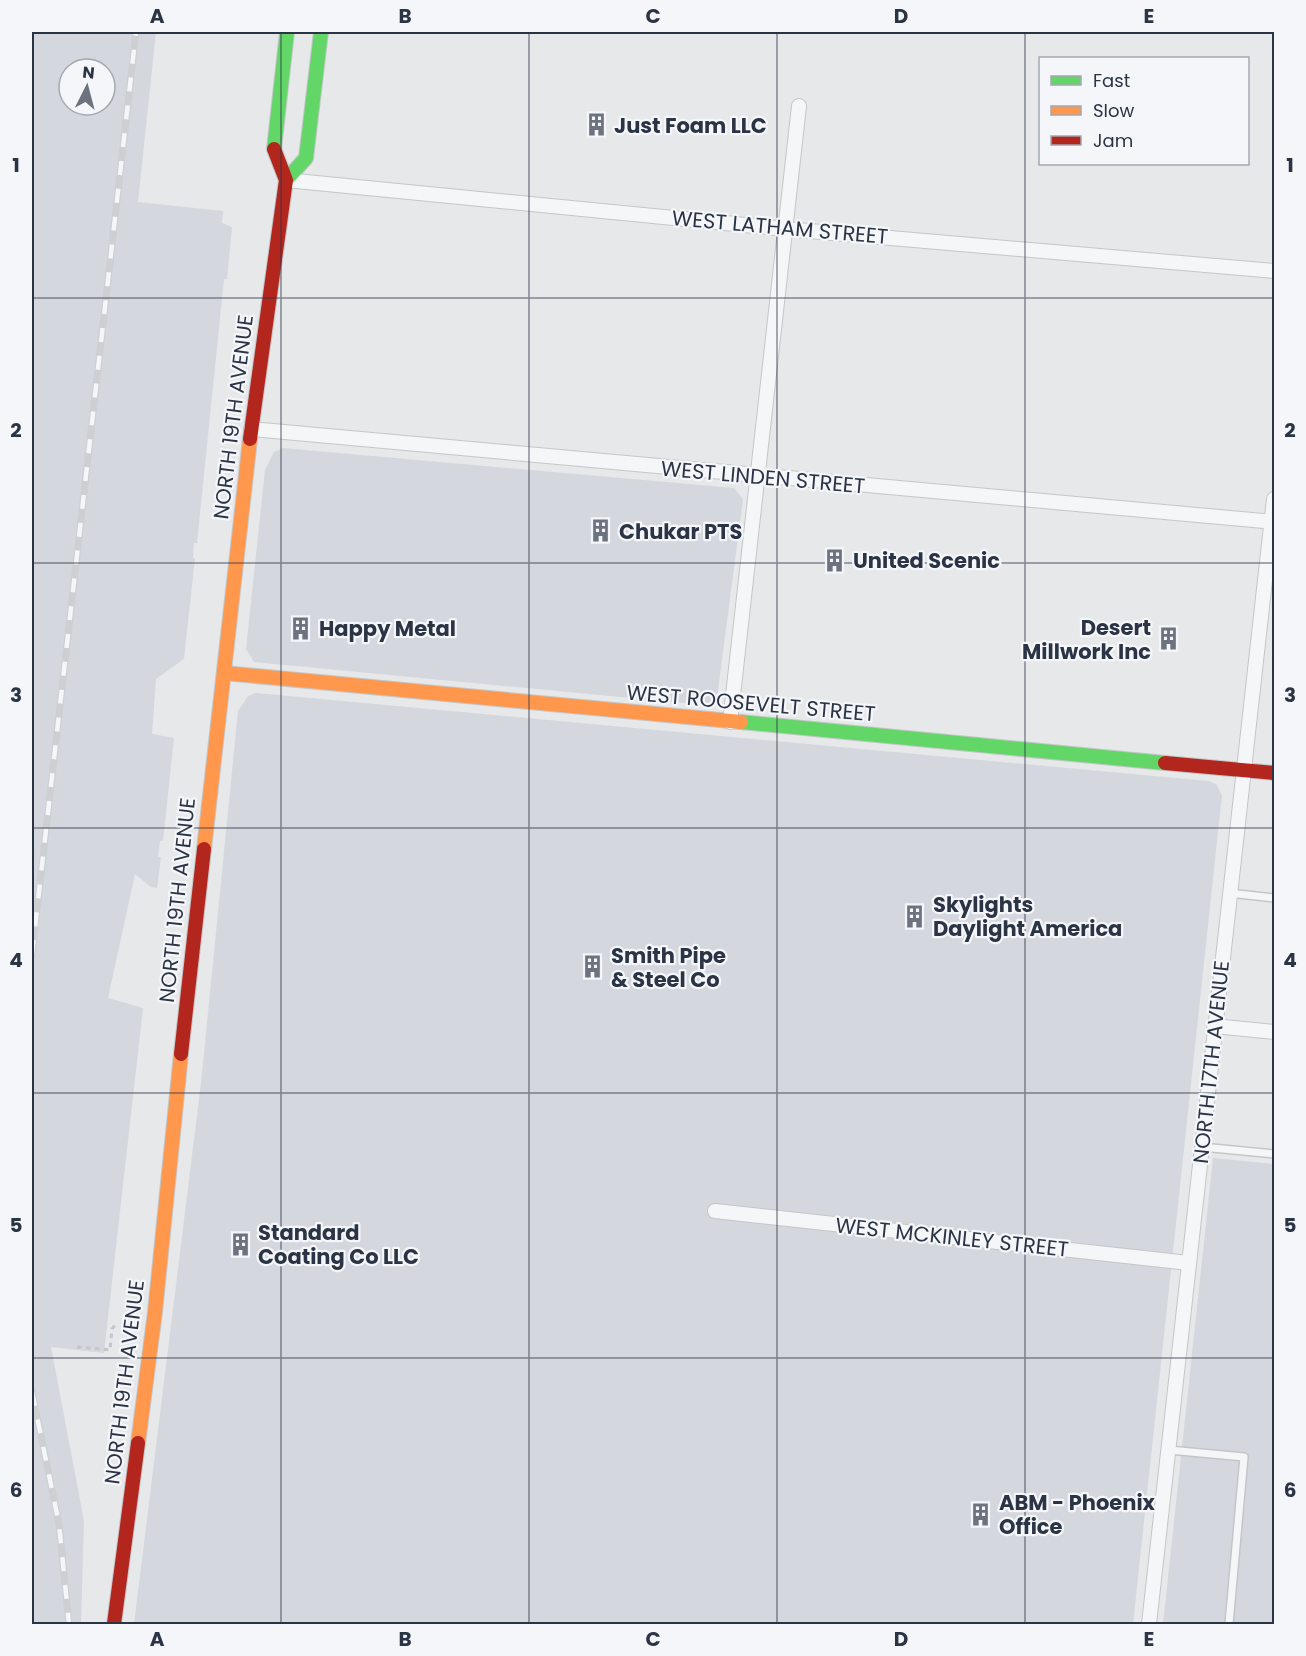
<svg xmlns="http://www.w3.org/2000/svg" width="1306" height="1656" viewBox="0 0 1306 1656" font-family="Poppins,sans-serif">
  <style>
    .built { fill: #d4d7dd; fill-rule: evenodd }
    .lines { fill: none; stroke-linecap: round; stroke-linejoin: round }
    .lane-casing { stroke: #c4c6c8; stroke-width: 10 }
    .street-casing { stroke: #c4c6c8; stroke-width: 16 }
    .fast-casing { stroke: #c4c6c8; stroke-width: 16 }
    .slow-casing { stroke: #c4c6c8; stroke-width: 16 }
    .jam-casing { stroke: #c4c6c8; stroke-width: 16 }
    .path { stroke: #c5c6ca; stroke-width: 3; stroke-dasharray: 4.5 4.5; stroke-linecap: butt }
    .lane { stroke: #f5f6f7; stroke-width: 7 }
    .street { stroke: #f5f6f7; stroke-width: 14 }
    .fast { stroke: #63d668; stroke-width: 14 }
    .slow { stroke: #ff974d; stroke-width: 14 }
    .jam { stroke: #b3261e; stroke-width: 14 }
    .rail-casing { stroke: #cecfd2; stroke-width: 7 }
    .rail { stroke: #f4f6f9; stroke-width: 4.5; stroke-dasharray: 14; stroke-linecap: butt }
    .grid { fill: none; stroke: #2b3445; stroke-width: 1.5; stroke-opacity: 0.55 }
    .labels { text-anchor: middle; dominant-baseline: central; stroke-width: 4.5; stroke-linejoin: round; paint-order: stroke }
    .poi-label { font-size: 21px; font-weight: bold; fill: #2b3445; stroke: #f4f6f9; text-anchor: start }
    .street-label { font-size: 21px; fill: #2b3445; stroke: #f4f6f9 }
    .neatline { fill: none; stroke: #2b3445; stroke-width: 2 }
    .grid-label { font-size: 20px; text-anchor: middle; font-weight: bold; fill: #2b3445 }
  </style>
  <rect width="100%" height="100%" fill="#e6e8ea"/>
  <!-- built -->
  <g class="built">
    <path d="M32,32h124l-18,170 85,9 -1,12 10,4 -5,52h-3l-27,264h-3l-1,15h2l-11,101 -28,20 -4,55 22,4 -11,103h-3l-2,16h3l-4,31 -6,-1 -16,-13 -27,124 35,10 -39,345 -53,-6 33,174 -3,103h-49zM69,69h36v36h-36z"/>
    <polygon points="283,448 734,488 743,499 717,698 705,705 254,662 246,649 265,470 274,452"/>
    <polygon points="256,693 1208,781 1216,784 1222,795 1133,1624 134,1624 201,1083 238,711 248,696"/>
    <polygon points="1213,1158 1274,1164 1274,1624 1163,1624"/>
  </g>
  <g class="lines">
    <defs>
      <g id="lane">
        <polyline points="1229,893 1274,898"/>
        <polyline points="1202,1147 1274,1154"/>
        <polyline points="1169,1450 1244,1457 1229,1624"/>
      </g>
      <g id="street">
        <polyline points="286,180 786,229 1274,271"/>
        <polyline points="251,429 1274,522"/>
        <polyline points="730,722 799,106"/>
        <polyline points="1214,1026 1274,1032"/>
        <polyline points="715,1211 1189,1263"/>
        <polyline points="1149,1624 1274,499"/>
      </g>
      <g id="fast">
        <polyline points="274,149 287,32"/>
        <polyline points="286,180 306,158 321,32"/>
        <polyline points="741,722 1165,763"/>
      </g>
      <g id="slow">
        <polyline points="224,673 741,722"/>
        <polyline points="204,849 250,439"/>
        <polyline points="138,1443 155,1312 181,1054"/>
      </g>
      <g id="jam">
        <polyline points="250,439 286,180 274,149"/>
        <polyline points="1165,763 1274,773"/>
        <polyline points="181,1054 204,849"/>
        <polyline points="114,1624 138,1443"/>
      </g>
    </defs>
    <!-- lane casing -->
    <use href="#lane" class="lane-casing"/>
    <!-- street casing -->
    <use href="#street" class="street-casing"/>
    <!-- fast casing -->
    <use href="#fast" class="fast-casing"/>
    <!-- slow casing -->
    <use href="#slow" class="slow-casing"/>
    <!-- jam casing -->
    <use href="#jam" class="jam-casing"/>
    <!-- path -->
    <polyline class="path" points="77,1347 110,1350 112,1329 116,1324"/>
    <!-- lane -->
    <use href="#lane" class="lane"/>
    <!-- street -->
    <use href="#street" class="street"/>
    <!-- fast -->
    <use href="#fast" class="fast"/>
    <!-- slow -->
    <use href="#slow" class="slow"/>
    <!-- jam -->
    <use href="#jam" class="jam"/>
    <defs>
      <g id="rail">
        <polyline points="32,954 136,32"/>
        <polyline points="32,1392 59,1524 69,1624"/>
      </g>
    </defs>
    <!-- rail casing -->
    <use href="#rail" class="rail-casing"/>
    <!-- rail -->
    <use href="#rail" class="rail"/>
  </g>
  <!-- grid -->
  <path class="grid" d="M281,32v1592M529,32v1592M777,32v1592M1025,32v1592M32,298h1242M32,563h1242M32,828h1242M32,1093h1242M32,1358h1242"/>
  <!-- icons -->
  <defs>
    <symbol id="building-bare" viewBox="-9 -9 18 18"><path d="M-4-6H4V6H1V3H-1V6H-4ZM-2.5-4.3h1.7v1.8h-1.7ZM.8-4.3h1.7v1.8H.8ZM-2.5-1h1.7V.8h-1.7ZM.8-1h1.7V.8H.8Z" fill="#6c737f" stroke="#f4f6f9" stroke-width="2.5" paint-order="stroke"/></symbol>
  </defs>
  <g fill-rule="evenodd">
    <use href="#building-bare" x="580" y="108" width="33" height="33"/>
    <use href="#building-bare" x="584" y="514" width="33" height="33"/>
    <use href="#building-bare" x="818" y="544" width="33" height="33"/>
    <use href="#building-bare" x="284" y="612" width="33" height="33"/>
    <use href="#building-bare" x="1152" y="622" width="33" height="33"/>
    <use href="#building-bare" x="898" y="900" width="33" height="33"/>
    <use href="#building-bare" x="576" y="950" width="33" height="33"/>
    <use href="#building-bare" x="224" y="1228" width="33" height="33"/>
    <use href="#building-bare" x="964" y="1498" width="33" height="33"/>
  </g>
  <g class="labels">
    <!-- poi labels -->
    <g class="poi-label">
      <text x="614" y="125">Just Foam LLC</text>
      <text x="619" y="531">Chukar PTS</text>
      <text x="853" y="560">United Scenic</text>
      <text x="1151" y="627" text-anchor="end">Desert<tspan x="1151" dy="24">Millwork Inc</tspan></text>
      <text x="319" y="628">Happy Metal</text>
      <text x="933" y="904">Skylights<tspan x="933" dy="24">Daylight America</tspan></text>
      <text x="611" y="955">Smith Pipe<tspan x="611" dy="24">&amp; Steel Co</tspan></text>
      <text x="258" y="1232">Standard<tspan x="258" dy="24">Coating Co LLC</tspan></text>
      <text x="999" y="1502">ABM - Phoenix<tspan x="999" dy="24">Office</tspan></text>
    </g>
    <!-- street labels -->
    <g class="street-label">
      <text transform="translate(780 227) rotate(5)">WEST LATHAM STREET</text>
      <text transform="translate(233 417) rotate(-83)">NORTH 19TH AVENUE</text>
      <text transform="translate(763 477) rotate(5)">WEST LINDEN STREET</text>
      <text transform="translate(751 703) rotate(5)">WEST ROOSEVELT STREET</text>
      <text transform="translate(177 900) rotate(-84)">NORTH 19TH AVENUE</text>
      <text transform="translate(1211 1062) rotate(-84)">NORTH 17TH AVENUE</text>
      <text transform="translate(952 1237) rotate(6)">WEST MCKINLEY STREET</text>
      <text transform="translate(124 1382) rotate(-83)">NORTH 19TH AVENUE</text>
    </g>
  </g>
  <!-- border -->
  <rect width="1306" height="1656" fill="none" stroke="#f4f6f9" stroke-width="66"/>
  <!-- legend -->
  <rect x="1039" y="57" width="210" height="108" fill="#f4f6f9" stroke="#a4a8b1" stroke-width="1.5"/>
  <rect x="1051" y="76" width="30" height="9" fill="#63d668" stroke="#a4a8b1" stroke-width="1.5"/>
  <text x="1093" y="87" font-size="18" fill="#2b3445">Fast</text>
  <rect x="1051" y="106" width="30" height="9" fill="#ff974d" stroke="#a4a8b1" stroke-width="1.5"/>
  <text x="1093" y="117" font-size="18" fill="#2b3445">Slow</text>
  <rect x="1051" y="136" width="30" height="9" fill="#b3261e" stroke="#a4a8b1" stroke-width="1.5"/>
  <text x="1093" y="147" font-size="18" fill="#2b3445">Jam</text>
  <!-- north arrow -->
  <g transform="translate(87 87) rotate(6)"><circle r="28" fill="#f4f6f9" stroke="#a4a8b1" stroke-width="1.5"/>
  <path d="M0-4.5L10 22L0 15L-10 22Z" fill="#6c737f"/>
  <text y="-9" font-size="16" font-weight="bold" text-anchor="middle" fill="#2b3445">N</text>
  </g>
  <rect x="33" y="33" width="1240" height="1590" class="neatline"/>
  <g class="grid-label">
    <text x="157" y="23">A</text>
    <text x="405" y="23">B</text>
    <text x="653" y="23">C</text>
    <text x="901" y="23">D</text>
    <text x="1149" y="23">E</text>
    <text x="16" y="172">1</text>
    <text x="1290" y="172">1</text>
    <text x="16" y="437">2</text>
    <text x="1290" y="437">2</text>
    <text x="16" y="702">3</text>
    <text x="1290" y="702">3</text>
    <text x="16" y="967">4</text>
    <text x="1290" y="967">4</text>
    <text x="16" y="1232">5</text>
    <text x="1290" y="1232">5</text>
    <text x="16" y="1497">6</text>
    <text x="1290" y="1497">6</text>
    <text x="157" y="1646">A</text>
    <text x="405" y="1646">B</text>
    <text x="653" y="1646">C</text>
    <text x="901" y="1646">D</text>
    <text x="1149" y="1646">E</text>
  </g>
</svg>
